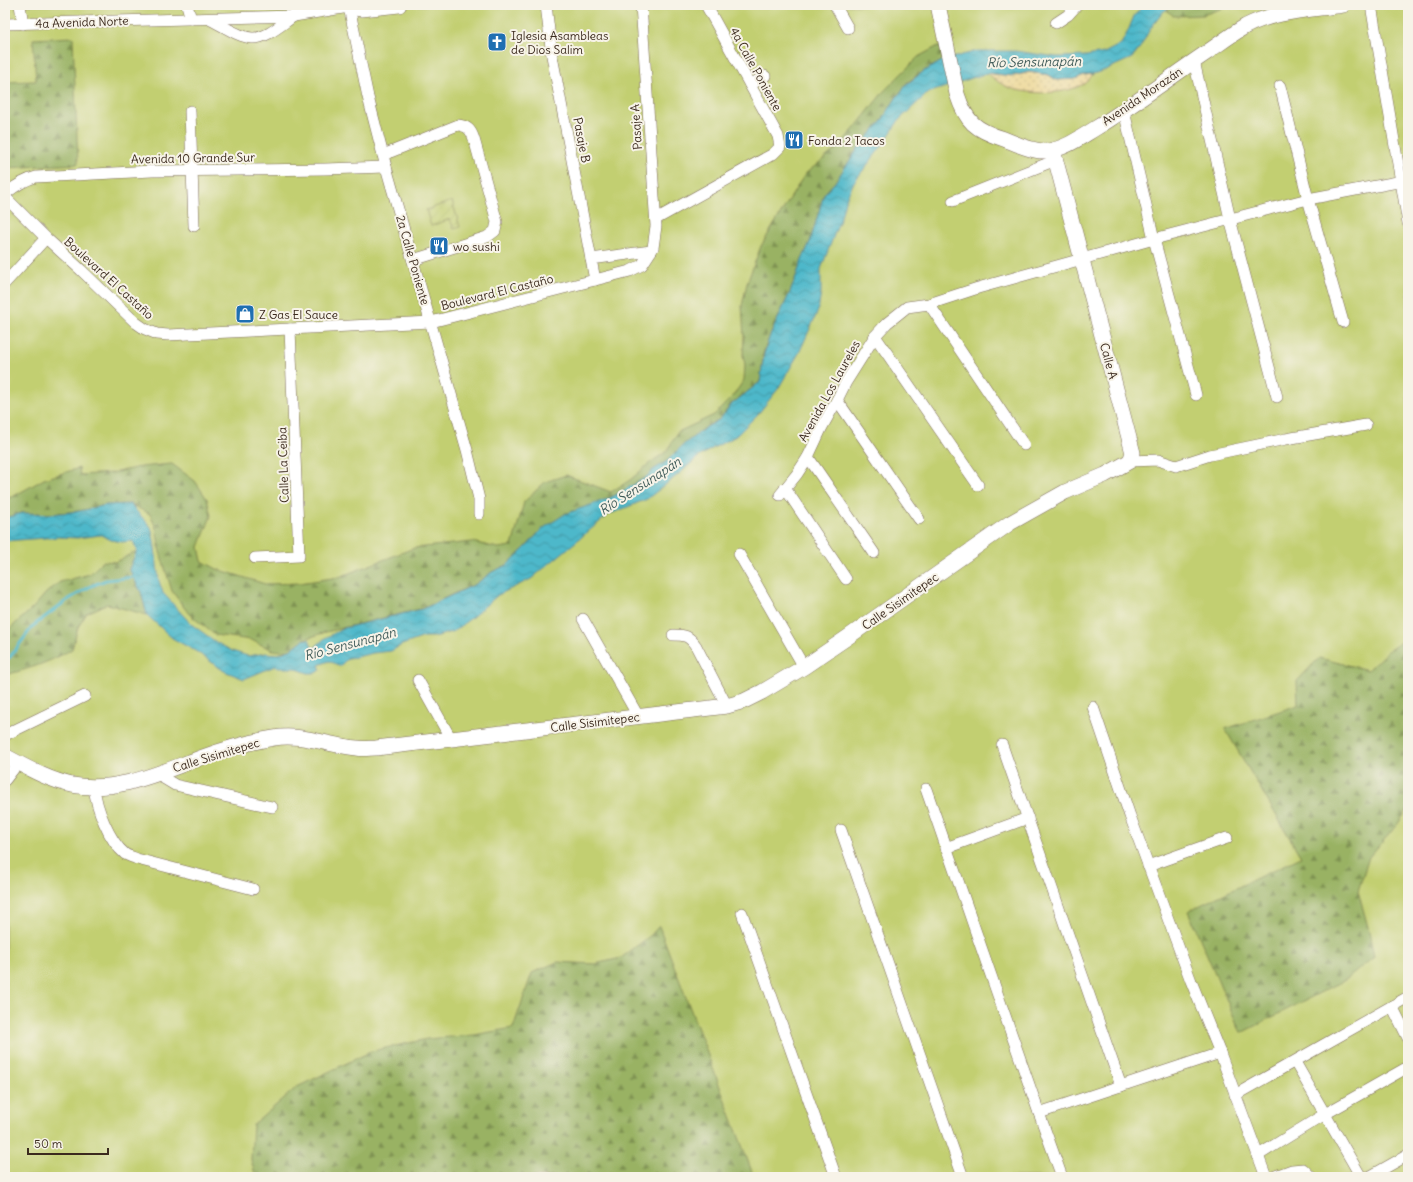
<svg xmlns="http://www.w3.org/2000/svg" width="1413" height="1182" viewBox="0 0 1413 1182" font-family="Delius,sans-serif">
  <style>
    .green { fill: #c2cf71; stroke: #7e7c48 }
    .forest { fill: url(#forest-firs); stroke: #6a6e40 }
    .sand { fill: url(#sand-dots); stroke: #94825e }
    .garden { fill: url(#garden-furrows); stroke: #7e7c48 }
    .water { fill: url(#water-waves); stroke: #447174 }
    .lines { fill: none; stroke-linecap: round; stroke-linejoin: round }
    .stream { stroke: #4db8ca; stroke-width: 3 }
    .street-casing { stroke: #7b6957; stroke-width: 12 }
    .secondary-casing { stroke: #7b6957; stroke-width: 16 }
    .street { stroke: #fff; stroke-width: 11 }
    .secondary { stroke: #fff; stroke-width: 15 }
    .labels { text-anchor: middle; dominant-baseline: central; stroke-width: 4; stroke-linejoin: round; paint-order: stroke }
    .street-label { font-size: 12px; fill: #3b2a1e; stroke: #f7f3e8 }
    .poi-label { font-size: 12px; fill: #3b2a1e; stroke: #f7f3e8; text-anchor: start }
    .water-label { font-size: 13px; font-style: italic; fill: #415c5a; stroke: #f7f3e8 }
  </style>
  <defs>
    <pattern id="forest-firs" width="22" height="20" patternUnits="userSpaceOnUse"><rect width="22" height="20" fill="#99b263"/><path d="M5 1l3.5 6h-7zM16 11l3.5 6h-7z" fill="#7e9151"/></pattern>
    <pattern id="sand-dots" width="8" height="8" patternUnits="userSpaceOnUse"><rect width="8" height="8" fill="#eeda9e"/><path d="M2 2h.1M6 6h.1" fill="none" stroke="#cdbb88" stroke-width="1.8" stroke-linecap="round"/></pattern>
    <pattern id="garden-furrows" width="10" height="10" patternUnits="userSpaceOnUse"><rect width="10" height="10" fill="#c2cf71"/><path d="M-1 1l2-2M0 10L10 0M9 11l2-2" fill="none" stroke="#a8b261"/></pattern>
    <pattern id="water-waves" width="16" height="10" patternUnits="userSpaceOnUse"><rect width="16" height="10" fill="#4db8ca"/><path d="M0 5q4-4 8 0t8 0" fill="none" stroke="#4196a3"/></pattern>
  </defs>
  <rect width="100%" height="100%" fill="#f7f3e8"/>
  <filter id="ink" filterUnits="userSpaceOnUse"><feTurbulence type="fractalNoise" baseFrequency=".025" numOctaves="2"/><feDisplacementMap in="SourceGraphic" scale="8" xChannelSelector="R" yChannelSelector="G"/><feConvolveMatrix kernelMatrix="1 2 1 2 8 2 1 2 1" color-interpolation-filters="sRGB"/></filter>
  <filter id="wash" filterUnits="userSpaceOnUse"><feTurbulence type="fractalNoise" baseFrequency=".012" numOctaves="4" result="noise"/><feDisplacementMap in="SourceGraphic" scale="16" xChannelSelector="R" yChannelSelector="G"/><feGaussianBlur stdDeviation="0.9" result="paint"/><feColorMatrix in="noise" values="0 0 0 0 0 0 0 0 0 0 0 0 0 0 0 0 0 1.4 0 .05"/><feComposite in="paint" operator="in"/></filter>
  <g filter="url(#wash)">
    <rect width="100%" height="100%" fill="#f3dec1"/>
    <!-- green -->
    <rect class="green" x="5" y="5" width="1403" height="1172"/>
    <!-- forest -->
    <g class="forest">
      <polygon points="1172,5 1231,5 1203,15 1174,16 1167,11"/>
      <polygon points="73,37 78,164 5,168 5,82 36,81 33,39"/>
      <polygon points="940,45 944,60 924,71 908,82 896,98 881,122 859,147 835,182 824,194 810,242 802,260 791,290 769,338 764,351 760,382 732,404 720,419 708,426 683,445 667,461 653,470 645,478 610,498 599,502 542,529 526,547 507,565 492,572 476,584 451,595 425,608 326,632 305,639 290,650 282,651 273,650 251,640 215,635 189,614 172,591 160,552 156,528 150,514 130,504 106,505 80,511 52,514 22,513 5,518 5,499 14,496 44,479 79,468 80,475 112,473 140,467 172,464 195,481 207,499 211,516 199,547 202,561 217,569 265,584 300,583 339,577 414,548 472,542 498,548 512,546 524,502 545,482 566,475 611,492 630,480 651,462 666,452 678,432 714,415 733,396 744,380 745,365 743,355 744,336 742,306 747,283 761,246 805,174 836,149 854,129 884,91 918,57"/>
      <path d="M137,551l-8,18 12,23 6,23 -40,-11 -20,9 -9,14 -6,22c-21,13 -43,20 -67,26v-42l28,-25 13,-15 14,-11 30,-8 13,-13 12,1z"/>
      <polygon points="1408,637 1408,809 1397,825 1369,857 1358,891 1368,927 1374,957 1347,979 1241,1033 1188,911 1301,857 1225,729 1298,705 1297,681 1319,658 1368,670 1388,651"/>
      <polygon points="659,926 754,1177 256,1177 251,1160 253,1125 297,1087 372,1051 427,1039 474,1035 513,1028 532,973 557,962 595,964 621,958 651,935"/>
    </g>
    <!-- sand -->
    <path class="sand" d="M1029,72l20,3 7,5 19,-1 9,-4 9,-1c-2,3 -5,7 -8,9 -18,12 -55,12 -75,5 -9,-3 -15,-9 -23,-15 14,2 29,4 42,-1z"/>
    <!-- garden -->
    <polygon class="garden" points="452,201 460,227 454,229 450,219 431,226 426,210"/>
    <!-- water -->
    <polygon class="water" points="1143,5 1172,5 1163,12 1150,29 1141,46 1132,58 1105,70 1093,74 1084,75 1075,79 1056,80 1049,75 1029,72 1013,76 987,73 928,93 899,120 882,146 854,182 845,201 841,217 821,269 821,293 818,311 799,353 778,389 758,414 736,436 715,447 697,458 679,474 647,499 608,515 531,579 498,595 471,618 454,631 435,637 424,637 402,645 391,651 373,653 356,657 348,658 340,666 329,661 319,665 321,670 315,673 308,673 294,668 279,668 275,666 244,679 224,671 197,652 172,638 147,615 141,592 129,569 137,551 133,541 122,542 111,540 101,535 77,538 58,537 5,541 5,518 22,513 52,514 80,511 106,505 130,504 151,527 154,540 159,581 163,593 191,624 216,642 232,651 248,656 266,653 278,654 290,650 303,640 309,639 313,649 325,638 344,628 422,609 476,584 492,572 507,565 526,547 542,529 565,514 610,498 645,478 653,470 667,461 683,445 705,428 720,419 732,404 760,382 764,354 769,338 791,290 802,260 810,242 824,194 835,182 859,147 881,122 896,98 907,84 924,71 944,60 977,51 1015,51 1057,57 1086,56 1104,53 1121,44 1128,31 1134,16"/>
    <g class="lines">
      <!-- stream -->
      <polyline class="stream" points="5,659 10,657 33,626 66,601 91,586 106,580 134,577"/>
    </g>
  </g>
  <g filter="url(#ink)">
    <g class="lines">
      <defs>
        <g id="street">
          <polyline points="20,5 23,24"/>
          <polyline points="187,5 191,19"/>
          <polyline points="546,5 552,56 595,280"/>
          <polyline points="835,5 848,28"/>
          <polyline points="1371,5 1408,223"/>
          <path d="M211,20c13,6 27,17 41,18 14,1 30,-14 42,-22"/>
          <polyline points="1056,23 1068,15 1077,5"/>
          <polyline points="5,24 294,16 349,7 368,97 386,167 467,450 479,499 479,514"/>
          <polyline points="1194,61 1230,219 1277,397"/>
          <polyline points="750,85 765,76"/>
          <polyline points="1280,86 1308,199 1343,322"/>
          <polyline points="190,111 194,226"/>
          <polyline points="1124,111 1154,239 1196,395"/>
          <path d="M383,155l75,-30c10,1 13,5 16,14l23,83 -2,9 -8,6 -74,23"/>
          <path d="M5,194c10,-8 19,-14 31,-17l116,-6 173,-2 61,-2"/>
          <polyline points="5,197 46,238 81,270 135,322 145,329 157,334 168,335 431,322 630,271 642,265 653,248 656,226 641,5"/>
          <polyline points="953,201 1056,160"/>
          <polyline points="656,219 773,154 780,147 778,136 706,5"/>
          <polyline points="591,259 651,251"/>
          <polyline points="5,283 46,238"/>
          <polyline points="929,304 1024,445"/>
          <polyline points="875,336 978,485"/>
          <polyline points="837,400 919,519"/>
          <polyline points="808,457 874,553"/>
          <polyline points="1130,461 1158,460 1176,466 1210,455 1286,439 1366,425"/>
          <polyline points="785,488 846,579"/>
          <polyline points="780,495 797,474 808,457 822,427 837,400 846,382 875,336 887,323 907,307 929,304 978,288 1154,239 1308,199 1408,180"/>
          <polyline points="739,554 804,667"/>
          <polyline points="255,558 299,556 290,329"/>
          <polyline points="583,619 638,716"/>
          <path d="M673,635c13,0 16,1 23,11l31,60"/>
          <polyline points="418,680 451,739"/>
          <polyline points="1093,707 1130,816 1191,981 1220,1053 1266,1177"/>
          <polyline points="5,735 85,696"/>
          <polyline points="1002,745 1121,1086"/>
          <polyline points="159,773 165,779 175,785 272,807"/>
          <polyline points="5,780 18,763"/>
          <path d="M94,787c2,20 15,54 31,67 3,2 8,3 12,5l116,30"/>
          <polyline points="926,789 1039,1113 1062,1177"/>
          <polyline points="841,830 963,1177"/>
          <polyline points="946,848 1028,818"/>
          <polyline points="1148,866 1227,838"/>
          <polyline points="742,913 836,1177"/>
          <polyline points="1392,1006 1408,1038"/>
          <polyline points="1295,1062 1361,1177"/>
          <polyline points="1235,1095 1408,997"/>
          <polyline points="1039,1113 1220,1053"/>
          <polyline points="1257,1156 1325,1114 1408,1067"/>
          <polyline points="1273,1177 1292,1170 1303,1169 1311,1177"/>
          <polyline points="1369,1177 1408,1155"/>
        </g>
        <g id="secondary">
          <polyline points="348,5 349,7 362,9 399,5"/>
          <path d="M938,5l19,89c9,28 18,36 47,45 13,5 29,13 43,12 18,-2 34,-14 49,-23 38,-23 73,-50 110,-75 13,-9 26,-19 40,-27 29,-15 65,-16 97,-21"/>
          <path d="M5,756c21,11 43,24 67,29 45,8 87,-12 128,-27 24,-9 49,-16 74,-20 28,-5 55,8 83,10 6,1 13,0 19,0l351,-42 17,-5 18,-9 42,-25 44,-30 162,-114 55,-31 40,-17 25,-14 3,-8 -80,-303"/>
        </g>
      </defs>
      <!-- street casing -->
      <use href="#street" class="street-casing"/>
      <!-- secondary casing -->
      <use href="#secondary" class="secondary-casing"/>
      <!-- street -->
      <use href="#street" class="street"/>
      <!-- secondary -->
      <use href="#secondary" class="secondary"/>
    </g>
  </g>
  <!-- icons -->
  <defs>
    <symbol id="church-square" viewBox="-11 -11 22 22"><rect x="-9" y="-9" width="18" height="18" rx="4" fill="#1f6fb2" stroke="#f7f3e8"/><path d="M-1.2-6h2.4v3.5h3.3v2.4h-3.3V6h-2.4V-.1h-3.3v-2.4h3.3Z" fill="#fff"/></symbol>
    <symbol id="restaurant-square" viewBox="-11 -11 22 22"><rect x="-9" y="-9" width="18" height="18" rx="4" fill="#1f6fb2" stroke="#f7f3e8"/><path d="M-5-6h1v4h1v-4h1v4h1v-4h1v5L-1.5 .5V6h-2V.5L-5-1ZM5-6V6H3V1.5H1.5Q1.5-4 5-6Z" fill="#fff"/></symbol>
    <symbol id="shop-square" viewBox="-11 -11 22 22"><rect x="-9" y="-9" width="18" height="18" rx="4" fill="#1f6fb2" stroke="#f7f3e8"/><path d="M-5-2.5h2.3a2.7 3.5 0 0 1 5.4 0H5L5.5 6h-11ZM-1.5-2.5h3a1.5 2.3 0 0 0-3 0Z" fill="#fff"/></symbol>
  </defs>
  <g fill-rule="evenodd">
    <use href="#church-square" x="486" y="31" width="22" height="22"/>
    <use href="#restaurant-square" x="783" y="129" width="22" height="22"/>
    <use href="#restaurant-square" x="428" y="235" width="22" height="22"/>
    <use href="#shop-square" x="234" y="303" width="22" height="22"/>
  </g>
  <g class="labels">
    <!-- street labels -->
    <g class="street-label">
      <text transform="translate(82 22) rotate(-2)">4a Avenida Norte</text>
      <text transform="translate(756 69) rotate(61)">4a Calle Poniente</text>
      <text transform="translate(1142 96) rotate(-34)">Avenida Morazán</text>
      <text transform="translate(636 127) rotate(-94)">Pasaje A</text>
      <text transform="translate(582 140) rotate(79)">Pasaje B</text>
      <text transform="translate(193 158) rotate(-1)">Avenida 10 Grande Sur</text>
      <text transform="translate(413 260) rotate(74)">2a Calle Poniente</text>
      <text transform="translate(109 278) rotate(42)">Boulevard El Castaño</text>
      <text transform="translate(497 292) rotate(-14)">Boulevard El Castaño</text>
      <text transform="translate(1109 361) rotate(75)">Calle A</text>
      <text transform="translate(829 391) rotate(-61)">Avenida Los Laureles</text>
      <text transform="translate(283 465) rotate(-92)">Calle La Ceiba</text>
      <text transform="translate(900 601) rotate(-35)">Calle Sisimitepec</text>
      <text transform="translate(595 722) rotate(-7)">Calle Sisimitepec</text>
      <text transform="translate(216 755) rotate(-17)">Calle Sisimitepec</text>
    </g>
    <!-- poi labels -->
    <g class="poi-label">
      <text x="511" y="35">Iglesia Asambleas<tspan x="511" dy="14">de Dios Salim</tspan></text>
      <text x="808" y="140">Fonda 2 Tacos</text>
      <text x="453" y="246">wo sushi</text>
      <text x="259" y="314">Z Gas El Sauce</text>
    </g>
    <!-- water labels -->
    <g class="water-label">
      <text transform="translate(1034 62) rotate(-1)">Río Sensunapán</text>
      <text transform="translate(640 486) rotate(-33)">Río Sensunapán</text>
      <text transform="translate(350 644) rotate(-15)">Río Sensunapán</text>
    </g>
  </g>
  <!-- margin -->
  <rect width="1413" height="1182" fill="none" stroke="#f7f3e8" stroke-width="20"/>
  <!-- scale -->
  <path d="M28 1148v6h80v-6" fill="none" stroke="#3b2a1e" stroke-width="2"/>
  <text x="34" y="1148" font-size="12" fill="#3b2a1e" stroke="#f7f3e8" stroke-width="3" paint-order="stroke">50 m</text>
</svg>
